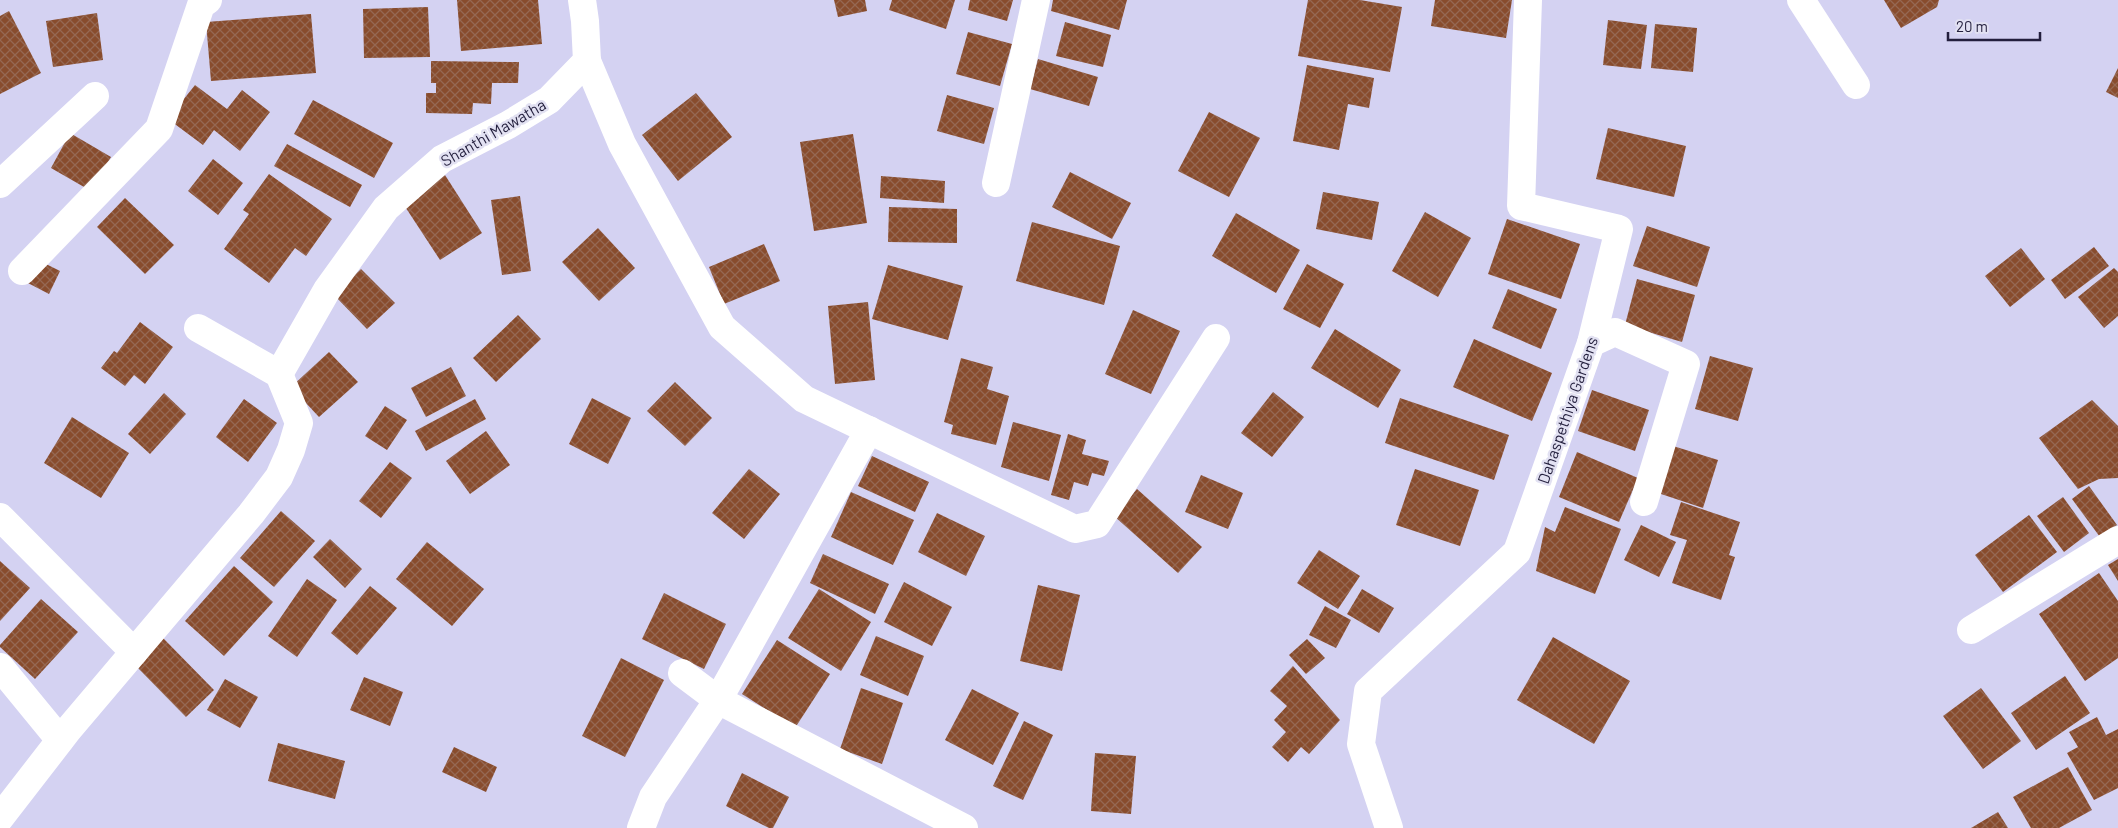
<svg xmlns="http://www.w3.org/2000/svg" width="2118" height="828" viewBox="0 0 2118 828" font-family="Barlow,sans-serif">
  <style>
    .building { fill: url(#building-cross-hatch) }
    .lines { fill: none; stroke-linecap: round; stroke-linejoin: round }
    .minor { stroke: #fff; stroke-width: 28 }
    .labels { text-anchor: middle; dominant-baseline: central; stroke-width: 5; stroke-linejoin: round; paint-order: stroke }
    .street-label { font-size: 16px; fill: #231f3d; stroke: #e2e1f2 }
  </style>
  <defs>
    <pattern id="building-cross-hatch" width="8" height="8" patternUnits="userSpaceOnUse" patternTransform="scale(1.25)"><rect width="8" height="8" fill="#884c2d"/><path d="M0 0l8 8M0 8l8-8" fill="none" stroke="#956853"/></pattern>
  </defs>
  <rect width="100%" height="100%" fill="#d4d2f2"/>
  <!-- building -->
  <g class="building">
    <polygon points="457,0 538,0 542,44 461,51"/>
    <polygon points="834,0 865,0 867,11 838,17"/>
    <polygon points="892,0 955,0 946,29 889,10"/>
    <polygon points="970,0 1013,0 1007,21 968,10"/>
    <polygon points="1053,0 1127,0 1119,30 1051,11"/>
    <polygon points="1308,0 1360,0 1402,7 1390,72 1298,56"/>
    <polygon points="1435,0 1512,0 1506,38 1431,26"/>
    <polygon points="1884,0 1939,0 1937,7 1901,28"/>
    <polygon points="428,7 430,57 364,58 363,9"/>
    <polygon points="9,11 41,73 0,94 0,16"/>
    <polygon points="97,13 103,60 53,67 46,21"/>
    <polygon points="311,14 316,73 211,81 206,22"/>
    <polygon points="1608,20 1647,25 1641,69 1603,65"/>
    <polygon points="1065,22 1111,35 1103,67 1056,56"/>
    <polygon points="1655,24 1697,28 1693,72 1651,68"/>
    <polygon points="968,32 1012,44 1000,86 956,74"/>
    <polygon points="1038,59 1098,77 1089,106 1030,89"/>
    <polygon points="431,61 519,62 518,83 492,83 491,104 473,103 472,114 426,113 426,93 436,93 436,83 431,83"/>
    <polygon points="1307,65 1374,78 1369,108 1348,104 1339,150 1293,141"/>
    <polygon points="2118,68 2118,98 2106,92"/>
    <polygon points="195,85 227,109 242,90 270,112 240,151 214,130 203,145 168,119"/>
    <polygon points="696,93 732,137 678,181 642,135"/>
    <polygon points="947,95 994,108 984,144 937,131"/>
    <polygon points="313,100 393,143 374,178 294,134"/>
    <polygon points="1209,112 1260,138 1229,197 1178,171"/>
    <polygon points="1608,128 1686,146 1674,197 1596,179"/>
    <polygon points="70,133 111,157 91,191 51,168"/>
    <polygon points="853,134 867,223 814,231 800,142"/>
    <polygon points="287,144 362,185 350,207 274,166"/>
    <polygon points="213,159 243,183 218,215 188,191"/>
    <polygon points="1070,172 1131,203 1112,239 1052,207"/>
    <polygon points="269,174 332,219 306,256 295,248 269,283 224,249 249,214 243,210"/>
    <polygon points="445,175 482,233 440,260 402,202"/>
    <polygon points="881,176 945,181 944,203 880,198"/>
    <polygon points="1323,192 1379,202 1372,240 1316,229"/>
    <polygon points="520,196 531,271 502,275 491,200"/>
    <polygon points="125,198 174,245 145,274 97,227"/>
    <polygon points="889,207 957,209 957,243 888,242"/>
    <polygon points="1425,212 1471,238 1438,297 1392,271"/>
    <polygon points="1236,213 1300,250 1276,293 1212,256"/>
    <polygon points="1507,219 1580,244 1561,299 1488,274"/>
    <polygon points="1032,222 1120,246 1104,305 1016,281"/>
    <polygon points="1647,226 1710,247 1697,287 1633,266"/>
    <polygon points="598,228 635,268 599,301 562,262"/>
    <polygon points="764,244 780,281 724,304 709,267"/>
    <polygon points="2094,247 2109,266 2065,299 2051,280"/>
    <polygon points="2021,248 2045,279 2010,307 1985,276"/>
    <polygon points="38,260 60,271 49,294 26,282"/>
    <polygon points="1307,264 1344,284 1320,328 1283,309"/>
    <polygon points="888,265 963,286 948,340 872,319"/>
    <polygon points="2114,268 2118,272 2118,316 2104,328 2078,297"/>
    <polygon points="361,269 395,303 367,329 334,295"/>
    <polygon points="1637,279 1695,295 1682,342 1625,325"/>
    <polygon points="1508,289 1557,309 1541,349 1492,328"/>
    <polygon points="868,302 875,380 835,384 828,306"/>
    <polygon points="1133,310 1180,331 1151,394 1105,374"/>
    <polygon points="518,315 541,339 496,382 473,358"/>
    <polygon points="140,322 173,347 145,384 134,375 125,386 101,368 114,351 117,353"/>
    <polygon points="1335,329 1401,370 1378,408 1311,368"/>
    <polygon points="1474,339 1552,373 1532,421 1453,387"/>
    <polygon points="329,352 358,382 319,417 291,387"/>
    <polygon points="1710,356 1753,368 1738,421 1695,409"/>
    <polygon points="961,358 993,367 987,389 1009,396 996,445 951,434 953,425 944,422"/>
    <polygon points="451,367 466,396 426,417 411,388"/>
    <polygon points="675,382 712,418 685,446 647,411"/>
    <polygon points="1592,390 1649,410 1635,451 1578,431"/>
    <polygon points="1273,392 1304,417 1272,457 1241,433"/>
    <polygon points="164,393 186,414 150,454 128,434"/>
    <polygon points="592,398 631,418 608,464 569,444"/>
    <polygon points="1400,398 1509,435 1494,480 1385,443"/>
    <polygon points="244,399 277,423 248,462 216,437"/>
    <polygon points="475,399 486,419 426,451 415,431"/>
    <polygon points="2092,400 2118,426 2118,478 2099,479 2078,489 2039,438"/>
    <polygon points="385,406 407,420 387,450 365,436"/>
    <polygon points="72,417 129,453 101,498 44,463"/>
    <polygon points="1013,422 1061,435 1049,481 1001,467"/>
    <polygon points="486,431 510,465 470,494 446,461"/>
    <polygon points="1068,434 1086,440 1082,454 1109,461 1104,476 1092,473 1088,486 1074,482 1069,500 1051,495"/>
    <polygon points="1670,445 1718,460 1703,508 1655,492"/>
    <polygon points="1577,452 1638,478 1619,522 1559,497"/>
    <polygon points="872,456 929,482 915,512 858,486"/>
    <polygon points="390,462 412,478 381,518 359,501"/>
    <polygon points="749,469 780,494 744,539 712,513"/>
    <polygon points="1415,469 1479,490 1460,546 1396,525"/>
    <polygon points="1201,475 1243,493 1228,529 1185,512"/>
    <polygon points="2089,486 2117,525 2100,537 2072,499"/>
    <polygon points="1137,489 1202,547 1178,573 1114,516"/>
    <polygon points="851,492 914,520 893,565 831,537"/>
    <polygon points="2063,497 2089,533 2064,552 2037,516"/>
    <polygon points="1681,502 1740,522 1729,555 1704,547 1735,557 1721,600 1672,583 1687,540 1670,535"/>
    <polygon points="1565,507 1621,529 1595,594 1536,571 1545,527 1555,532"/>
    <polygon points="281,511 315,541 274,587 240,558"/>
    <polygon points="937,513 985,536 966,576 918,552"/>
    <polygon points="2029,515 2057,552 2003,592 1975,555"/>
    <polygon points="1641,525 1676,542 1659,577 1624,560"/>
    <polygon points="330,539 362,569 345,588 313,557"/>
    <polygon points="427,542 484,589 452,626 396,579"/>
    <polygon points="1319,550 1360,576 1338,609 1297,583"/>
    <polygon points="823,554 889,584 875,614 810,583"/>
    <polygon points="2118,559 2118,581 2108,565"/>
    <polygon points="0,561 30,588 0,621"/>
    <polygon points="234,566 273,602 224,656 185,621"/>
    <polygon points="2099,573 2118,601 2118,658 2085,681 2039,614"/>
    <polygon points="307,579 337,600 297,657 268,636"/>
    <polygon points="904,582 952,607 932,646 884,622"/>
    <polygon points="1038,585 1080,595 1062,671 1020,661"/>
    <polygon points="370,586 397,608 357,655 331,633"/>
    <polygon points="819,589 871,622 841,671 788,638"/>
    <polygon points="1362,589 1394,608 1379,633 1347,614"/>
    <polygon points="664,593 726,624 704,669 642,639"/>
    <polygon points="41,599 78,632 35,679 0,647 0,645"/>
    <polygon points="1325,606 1351,620 1336,648 1309,635"/>
    <polygon points="876,636 924,656 908,696 860,675"/>
    <polygon points="1553,637 1630,681 1594,744 1517,700"/>
    <polygon points="163,638 214,690 186,717 135,665"/>
    <polygon points="1307,639 1325,658 1306,674 1289,655"/>
    <polygon points="777,640 830,674 795,728 742,694"/>
    <polygon points="621,658 664,680 625,757 582,736"/>
    <polygon points="1293,666 1340,720 1309,754 1301,747 1288,762 1272,747 1286,732 1274,720 1287,706 1270,691"/>
    <polygon points="2065,676 2090,713 2036,750 2011,713"/>
    <polygon points="364,677 403,692 390,726 350,710"/>
    <polygon points="225,679 258,697 240,728 207,710"/>
    <polygon points="861,688 903,703 882,764 840,749"/>
    <polygon points="1981,688 2021,741 1983,769 1943,716"/>
    <polygon points="972,689 1019,713 993,765 945,740"/>
    <polygon points="2097,717 2106,735 2118,729 2118,788 2094,800 2067,753 2078,747 2069,732"/>
    <polygon points="1024,721 1053,735 1023,800 993,786"/>
    <polygon points="278,743 345,761 335,799 268,781"/>
    <polygon points="454,747 497,767 486,792 442,772"/>
    <polygon points="1095,753 1136,756 1131,814 1091,811"/>
    <polygon points="2068,767 2092,810 2059,828 2031,828 2013,797"/>
    <polygon points="742,773 789,797 773,828 769,828 726,806"/>
    <polygon points="1998,812 2008,828 1971,828"/>
  </g>
  <g class="lines">
    <!-- minor -->
    <g class="minor">
      <polyline points="1801,0 1856,85"/>
      <polyline points="587,61 622,144 722,327 804,399 1075,529 1097,524 1216,338"/>
      <polyline points="996,183 1036,0"/>
      <polyline points="0,184 95,96"/>
      <polyline points="22,271 159,129 201,5 208,0"/>
      <polyline points="1591,343 1615,332 1686,364 1644,502"/>
      <polyline points="279,374 327,290 386,208 442,159 508,125 549,100 587,61 585,21 582,0"/>
      <polyline points="0,517 134,652"/>
      <polyline points="1971,630 2118,540"/>
      <polyline points="0,667 60,740"/>
      <polyline points="682,673 718,700 964,828"/>
      <polyline points="0,818 68,730 251,514 279,477 291,450 299,423 279,374 198,328"/>
      <polyline points="641,828 653,797 718,700 869,430"/>
      <polyline points="1389,828 1361,744 1368,691 1517,552 1591,343 1619,229 1521,206 1528,0"/>
    </g>
  </g>
  <g class="labels">
    <!-- street labels -->
    <g class="street-label">
      <text transform="translate(493 132) rotate(-30)">Shanthi Mawatha</text>
      <text transform="translate(1567 410) rotate(-71)">Dahaspethiya Gardens</text>
    </g>
  </g>
  <!-- scale -->
  <path d="M1948 32v8h92v-8" fill="none" stroke="#231f3d" stroke-width="2.5"/>
  <text x="1956" y="32" font-size="15" fill="#231f3d" stroke="#e2e1f2" stroke-width="4" paint-order="stroke">20 m</text>
</svg>
